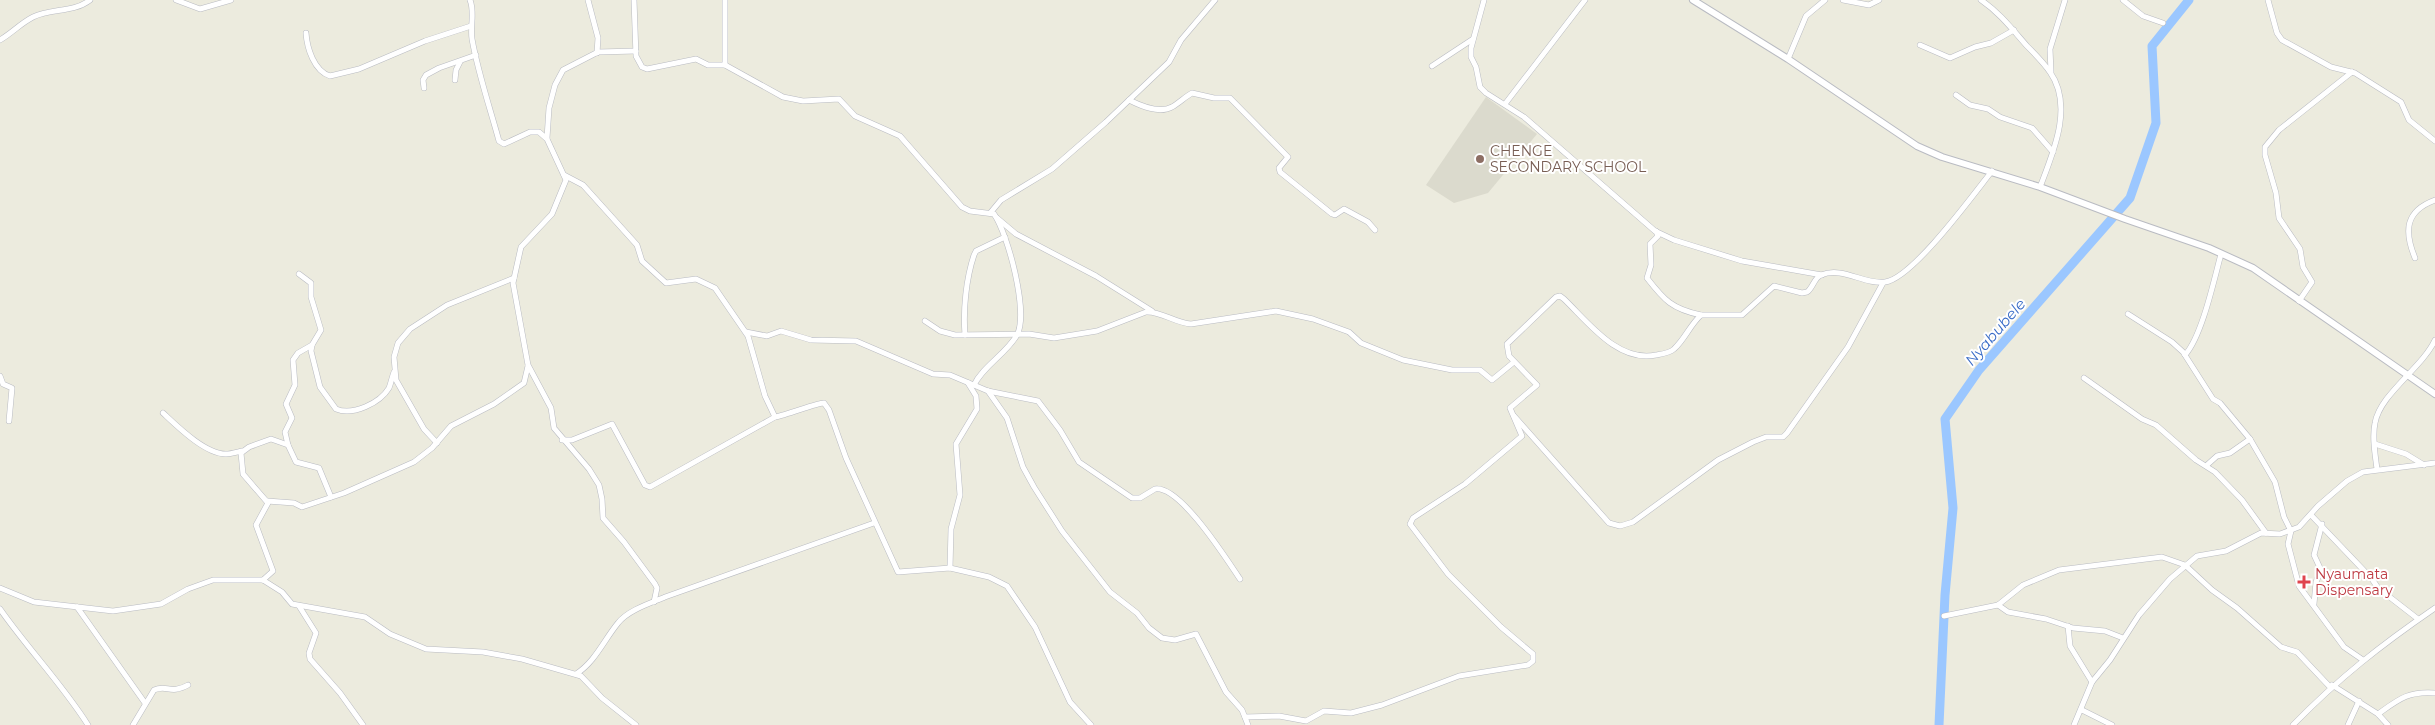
<svg xmlns="http://www.w3.org/2000/svg" width="2435" height="725" viewBox="0 0 2435 725" font-family="Montserrat,sans-serif">
  <style>
    .education { fill: #dbdacd }
    .lines { fill: none; stroke-linecap: round; stroke-linejoin: round }
    .river { stroke: #9bc7ff; stroke-width: 9 }
    .minor-casing { stroke: #b9bbc2; stroke-width: 6 }
    .tertiary-casing { stroke: #b9bbc2; stroke-width: 8 }
    .minor { stroke: #fff; stroke-width: 5 }
    .tertiary { stroke: #fff; stroke-width: 6 }
    .education-dot { fill: #8d6e63; stroke: #fff; stroke-width: 2 }
    .health-dot { fill: #e0444e; stroke: #fff; stroke-width: 2 }
    .labels { text-anchor: middle; dominant-baseline: central; stroke-width: 4; stroke-linejoin: round; paint-order: stroke }
    .education-label { font-size: 14px; fill: #785e54; stroke: #fff; text-anchor: start }
    .health-label { font-size: 14px; fill: #be3a42; stroke: #fff; text-anchor: start }
    .water-label { font-size: 15px; font-style: italic; fill: #396cc7; stroke: #fff }
  </style>
  <rect width="100%" height="100%" fill="#ecebde"/>
  <!-- education -->
  <polygon class="education" points="1486,97 1537,134 1488,193 1454,203 1426,185"/>
  <g class="lines">
    <!-- river -->
    <polyline class="river" points="1939,725 1945,595 1953,508 1945,419 1979,370 2130,198 2156,123 2152,46 2189,0"/>
    <defs>
      <g id="minor">
        <polyline points="176,0 200,9 231,0"/>
        <path d="M470,0c5,12 0,26 2,39 6,34 18,69 27,102l5,3 26,-12h9l8,7 19,41 -14,34 -31,33 -8,36 15,82 23,43 3,20 35,41 10,16 3,14 1,19 21,24 31,42 2,4 -3,14"/>
        <polyline points="588,0 598,38 597,53"/>
        <path d="M634,0l2,56 6,11 5,2 49,-10 12,6h17l58,32 20,4 36,-2 16,17 45,20 62,71 8,4 24,3c14,20 35,99 23,121 -11,19 -34,31 -43,50"/>
        <polyline points="725,0 725,65"/>
        <polyline points="1484,0 1471,48 1471,57 1476,67 1480,87 1486,93 1524,117 1655,231 1674,240 1742,261 1822,275"/>
        <polyline points="1843,0 1869,5 1879,0"/>
        <path d="M1981,0c19,13 31,29 46,46 8,8 17,17 23,26 24,34 3,81 -10,115"/>
        <polyline points="2123,0 2143,16 2163,23"/>
        <polyline points="2268,0 2277,33 2282,40 2331,67 2355,73 2401,102 2409,120 2435,141"/>
        <path d="M306,33c1,15 8,38 24,43l29,-7 66,-28 46,-15"/>
        <path d="M0,40c12,-7 21,-17 33,-23 19,-9 40,-4 57,-17"/>
        <polyline points="1920,45 1950,58 1975,47 1991,43 2014,30"/>
        <polyline points="1788,59 1806,16 1825,0"/>
        <polyline points="1432,66 1473,39"/>
        <polyline points="2051,72 2050,49 2065,0"/>
        <polyline points="455,80 456,70 460,62"/>
        <polyline points="424,88 423,80 426,75 439,68 476,55"/>
        <polyline points="1956,95 1970,105 1988,109 2000,117 2032,128 2053,152"/>
        <path d="M1129,100c12,6 30,14 43,7 7,-4 13,-10 20,-14l22,5h16l58,59 -9,11 1,4 52,42 3,1 9,-6 24,13 7,8"/>
        <polyline points="1505,104 1585,0"/>
        <polyline points="547,138 549,108 555,85 563,70 598,52 636,51"/>
        <polyline points="564,175 583,185 637,245 642,261 666,283 696,279 715,288 748,336 765,396 775,417"/>
        <polyline points="991,212 1001,200 1052,169 1106,122 1169,62 1181,40 1215,0"/>
        <polyline points="997,218 1016,234 1096,276 1152,311"/>
        <path d="M1656,231l2,5 -8,8 1,21 -4,13c17,22 25,31 54,37"/>
        <path d="M2415,258c-11,-27 -10,-47 20,-58"/>
        <path d="M299,274l12,9v14l10,33 -9,15 -1,6 9,36 16,22c17,7 44,-6 53,-21 2,-5 3,-11 5,-16"/>
        <polyline points="2299,301 2312,282 2303,267 2300,249 2279,218 2276,193 2265,155 2265,147 2279,130 2352,72"/>
        <polyline points="2128,314 2172,342 2183,352 2213,399 2220,403 2250,439 2275,482 2284,517 2291,531 2288,544 2299,586 2344,647 2363,660"/>
        <path d="M925,321l15,10 15,4 74,-1 25,4 43,-7 49,-19c15,-1 29,11 45,12l85,-13 37,8 36,13 12,11 42,17 49,10h28l12,10 22,-18"/>
        <path d="M746,332l21,4 14,-5 30,9 45,1 77,33 17,1 38,16 50,10 22,29 19,32 53,36h8l15,-9c25,-4 72,71 85,90"/>
        <path d="M965,335c-2,-25 1,-56 9,-80l2,-4 29,-14"/>
        <polyline points="312,345 298,353 293,360 295,385 286,404 292,418 285,432 288,445 296,462 319,468 331,497"/>
        <path d="M2185,355c17,-19 29,-75 36,-101"/>
        <polyline points="0,376 3,384 12,388 9,421"/>
        <polyline points="2084,378 2142,419 2156,425 2196,460 2215,472 2242,500 2266,533"/>
        <polyline points="988,391 1007,418 1023,467 1034,487 1062,531 1110,592 1137,613 1149,628 1162,638 1175,640 1196,634 1226,692 1242,710 1248,725"/>
        <path d="M163,413c14,13 42,41 63,41 5,0 11,-2 16,-3"/>
        <polyline points="1514,416 1609,523 1620,526 1633,522 1718,460 1753,442 1766,437 1783,437 1787,433 1848,347 1883,283"/>
        <path d="M562,440h10l40,-16 33,61 5,2 125,-70c12,-2 44,-15 49,-14l5,7 17,48 52,114 52,-4 39,9 18,9 28,41 35,75 21,23"/>
        <polyline points="437,443 424,429 396,380 394,357 398,343 410,329 447,305 514,278"/>
        <polyline points="2375,444 2406,454 2424,465"/>
        <polyline points="2207,465 2217,456 2230,453 2250,439"/>
        <path d="M2377,469c-2,-15 -5,-32 -2,-46 5,-29 47,-55 60,-83"/>
        <polyline points="267,501 294,503 302,507 344,493 414,462 432,448 451,426 494,404 524,383 528,366"/>
        <polyline points="2311,515 2372,579 2378,588 2418,619"/>
        <polyline points="950,568 951,529 960,495 956,444 977,409 976,396 968,383"/>
        <polyline points="263,580 273,571 256,525 268,503 243,474 241,453 249,447 271,439 288,445"/>
        <polyline points="0,588 34,602 113,611 161,604 188,589 213,580 263,580 282,592 292,604 365,617 390,634 426,649 483,652 522,659 581,676 602,698 636,725"/>
        <polyline points="2314,604 2316,582 2321,570 2314,555 2322,524"/>
        <polyline points="1998,605 2008,612 2046,619 2073,628 2105,631 2123,638"/>
        <polyline points="299,606 316,633 309,653 310,659 340,693 363,725"/>
        <polyline points="77,607 145,703"/>
        <path d="M0,609c28,40 62,75 88,116"/>
        <polyline points="1944,616 1998,605 2023,585 2059,570 2162,557 2185,565 2212,590 2237,608 2281,647 2297,652 2330,687"/>
        <polyline points="2068,626 2070,646 2092,682"/>
        <path d="M576,674c19,-12 28,-34 42,-51 10,-13 33,-20 47,-26l209,-74"/>
        <polyline points="2332,685 2378,714 2388,725"/>
        <polyline points="2082,710 2112,725"/>
        <path d="M2378,714c21,-15 30,-23 57,-21"/>
        <path d="M1245,717l34,-1 27,5 18,-10 27,2 31,-8 77,-29 69,-11 5,-4v-7l-32,-27 -53,-53 -38,-50 3,-6 52,-34 57,-48 -12,-28 27,-23 -28,-29 -2,-12 49,-47 4,-1 4,3c24,23 54,64 92,56 6,-1 14,-2 18,-6 11,-10 16,-24 27,-34h41l32,-29 28,7 5,-1c6,-4 7,-14 14,-17 22,-9 43,10 64,7 27,-3 88,-87 107,-111"/>
        <path d="M133,725l21,-35c13,-6 16,5 34,-5"/>
        <polyline points="2074,725 2092,682 2110,660 2139,615 2170,579 2197,556 2226,551 2261,533 2280,534 2299,527 2318,506 2347,481 2363,472 2435,463"/>
        <path d="M2293,725c46,-47 88,-80 142,-117"/>
        <polyline points="2348,725 2359,701"/>
      </g>
      <polyline id="tertiary" points="1693,0 1788,59 1917,146 1942,157 2040,187 2125,219 2209,248 2253,268 2435,394"/>
    </defs>
    <!-- minor casing -->
    <use href="#minor" class="minor-casing"/>
    <!-- tertiary casing -->
    <use href="#tertiary" class="tertiary-casing"/>
    <!-- minor -->
    <use href="#minor" class="minor"/>
    <!-- tertiary -->
    <use href="#tertiary" class="tertiary"/>
  </g>
  <!-- markers -->
  <circle class="education-dot" cx="1480" cy="159" r="5"/>
  <path class="health-dot" d="M2301.5 574.5h5v5h5v5h-5v5h-5v-5h-5v-5h5z"/>
  <g class="labels">
    <!-- education labels -->
    <g class="education-label">
      <text x="1490" y="151">CHENGE<tspan x="1490" dy="16">SECONDARY SCHOOL</tspan></text>
    </g>
    <!-- health labels -->
    <g class="health-label">
      <text x="2315" y="574">Nyaumata<tspan x="2315" dy="16">Dispensary</tspan></text>
    </g>
    <!-- water labels -->
    <g class="water-label">
      <text transform="translate(1995 332) rotate(-49)">Nyabubele</text>
    </g>
  </g>
</svg>
